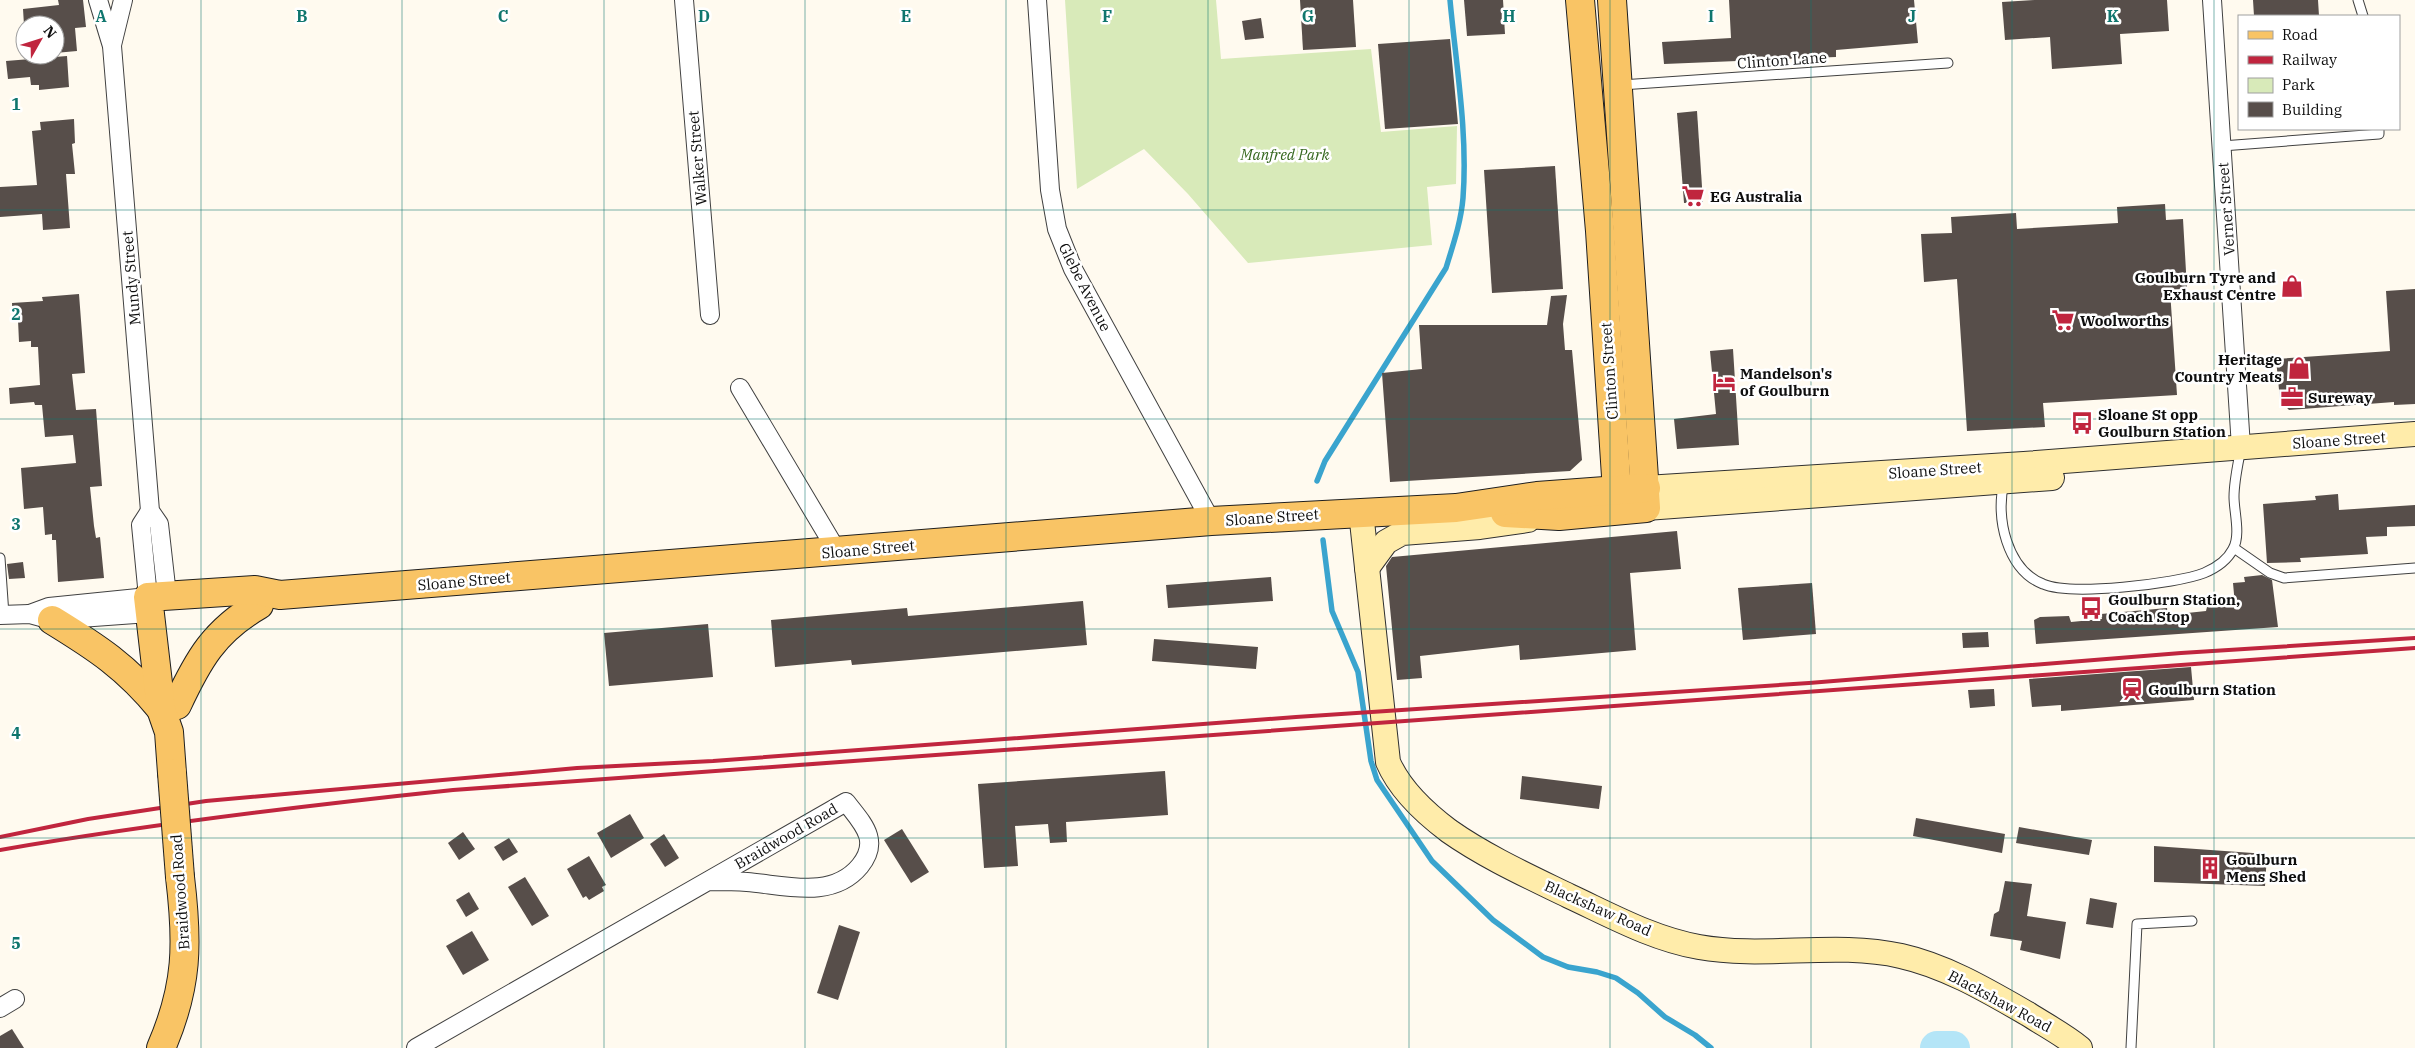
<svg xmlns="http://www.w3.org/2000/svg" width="2415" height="1048" viewBox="0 0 2415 1048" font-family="'IBM Plex Serif',serif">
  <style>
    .green { fill: #d8eab9 }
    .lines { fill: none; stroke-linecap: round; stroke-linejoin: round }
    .stream { stroke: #3aa4ce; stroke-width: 5.5 }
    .river { stroke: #b4e5f7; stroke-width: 34 }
    .building { fill: #574e4a }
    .lane-casing { stroke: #414141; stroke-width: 11 }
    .street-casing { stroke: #414141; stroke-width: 20 }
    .secondary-casing { stroke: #303030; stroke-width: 26 }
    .primary-casing { stroke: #1f1f1f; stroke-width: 30 }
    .lane { stroke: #fff; stroke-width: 9 }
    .street { stroke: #fff; stroke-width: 18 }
    .secondary { stroke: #ffecaa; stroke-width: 24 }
    .primary { stroke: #f9c465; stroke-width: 28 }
    .rail { stroke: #c0253e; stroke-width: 4 }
    .primary-bridge-casing { stroke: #1f1f1f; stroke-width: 30; stroke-linecap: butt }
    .primary-bridge { stroke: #f9c465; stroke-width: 28 }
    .grid { fill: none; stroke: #0f766e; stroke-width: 1; stroke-opacity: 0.55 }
    .labels { text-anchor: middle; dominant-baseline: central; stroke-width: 5; stroke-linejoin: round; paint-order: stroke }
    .street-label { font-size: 15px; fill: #0e0e0e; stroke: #fff }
    .park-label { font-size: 15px; font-style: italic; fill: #35671e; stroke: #fff }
    .poi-label { font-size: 15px; font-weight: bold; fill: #0e0e0e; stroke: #fff; text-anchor: start }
    .grid-label { font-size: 16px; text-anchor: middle; font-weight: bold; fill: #0f766e; stroke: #fff; stroke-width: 5; stroke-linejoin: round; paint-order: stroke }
  </style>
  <rect width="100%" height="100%" fill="#fffaef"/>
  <!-- green -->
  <polygon class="green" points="1065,0 1216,0 1221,59 1371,49 1381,132 1457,126 1456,184 1427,187 1432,245 1248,263 1188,194 1144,149 1077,189"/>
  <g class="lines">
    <!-- stream -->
    <g class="stream">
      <path d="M1317,481l8,-20 121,-193c7,-23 15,-46 17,-70 5,-65 -7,-133 -13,-198"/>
      <polyline points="1323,540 1332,611 1358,672 1371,761 1377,780 1432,861 1493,920 1543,957 1568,967 1597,972 1616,978 1638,993 1665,1017 1695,1035 1711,1048"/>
    </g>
    <!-- river -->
    <polyline class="river" points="1937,1048 1953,1048"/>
  </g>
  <!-- building -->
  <g class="building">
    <polygon points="58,0 83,0 86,27 75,28 77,51 55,53 55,25 24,25 23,9 59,5"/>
    <polygon points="1300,0 1353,0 1356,47 1303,50"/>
    <polygon points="1464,0 1503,0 1505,34 1467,36"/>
    <polygon points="1729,0 1914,0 1918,43 1836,50 1836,57 1664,64 1662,42 1731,38"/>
    <polygon points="2034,0 2167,0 2169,31 2120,34 2122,64 2052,69 2050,37 2005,40 2002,2"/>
    <polygon points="2253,0 2318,0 2319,16 2254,16"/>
    <polygon points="1261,18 1264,38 1245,40 1242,21"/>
    <polygon points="1450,39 1458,124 1385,129 1378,44"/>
    <polygon points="67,56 69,87 39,90 39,85 31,85 30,77 8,79 6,61"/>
    <polygon points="1697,111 1703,202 1684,203 1677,113"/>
    <polygon points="74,119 75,143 72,144 75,174 66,174 70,228 43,230 42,214 0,217 0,187 37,185 32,131 41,130 40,122"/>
    <polygon points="1555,166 1563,289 1492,293 1484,170"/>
    <polygon points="2165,204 2166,220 2183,219 2187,289 2170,290 2177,395 2043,403 2045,427 1967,431 1957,279 1924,282 1921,234 1952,233 1951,217 2016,213 2017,229 2118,223 2117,207"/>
    <polygon points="2415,289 2415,404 2394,405 2394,402 2289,410 2280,400 2276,359 2390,351 2386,291"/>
    <polygon points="79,294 85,373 72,374 76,410 96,409 102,486 90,487 94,526 96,538 100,537 104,578 58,582 56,540 52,540 52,534 45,535 43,507 24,509 21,468 76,463 73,435 45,437 42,405 35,405 34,402 10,404 9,388 40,385 38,347 31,347 31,341 19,342 18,320 13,321 12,303 43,301 42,297"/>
    <polygon points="1567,295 1563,324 1565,350 1572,350 1582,460 1570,471 1390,482 1382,373 1422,369 1419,325 1547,325 1551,296"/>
    <polygon points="1733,349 1739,445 1677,449 1674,419 1716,414 1710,351"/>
    <polygon points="2338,494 2339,510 2415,505 2415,526 2387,527 2387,536 2366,537 2368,554 2300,558 2301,562 2267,563 2263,504 2316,500 2315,496"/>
    <polygon points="1677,531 1681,569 1630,573 1636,650 1520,660 1519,645 1420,656 1422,678 1397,680 1386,566 1392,557"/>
    <polygon points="23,562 25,578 9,579 7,564"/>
    <polygon points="2262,575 2272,580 2278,627 2036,644 2034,620 2040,617 2069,616 2071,622 2102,619 2101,614 2167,608 2168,615 2206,611 2207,607 2235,605 2233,583 2245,582 2244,577"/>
    <polygon points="1271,577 1273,601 1168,608 1166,585"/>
    <polygon points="1812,583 1816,634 1743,640 1738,588"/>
    <polygon points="1083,601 1087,645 852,665 851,660 775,667 771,620 907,608 908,616"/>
    <polygon points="708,624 713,677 609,686 604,633"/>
    <polygon points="1988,632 1989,647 1963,648 1962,633"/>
    <polygon points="1154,639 1258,647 1256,669 1152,661"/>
    <polygon points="2191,667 2194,700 2061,711 2061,705 2032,707 2029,679"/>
    <polygon points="1994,689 1995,706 1970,708 1968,690"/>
    <polygon points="1165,771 1168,815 1066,822 1067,842 1050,843 1048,824 1015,826 1018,866 984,868 978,784"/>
    <polygon points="1522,776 1602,786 1599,809 1520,799"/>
    <polygon points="630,814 644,838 611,858 597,833"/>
    <polygon points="1916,818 2005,834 2002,853 1913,836"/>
    <polygon points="2019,827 2092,840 2089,855 2016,843"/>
    <polygon points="902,829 929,872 911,883 884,840"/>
    <polygon points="463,832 475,849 459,860 448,843"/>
    <polygon points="664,834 679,858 665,867 650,844"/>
    <polygon points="509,838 518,852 503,861 494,847"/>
    <polygon points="2154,846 2267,854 2265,886 2154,882"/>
    <polygon points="589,856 606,885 602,887 604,891 589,900 586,896 583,898 567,869"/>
    <polygon points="525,877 549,916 532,926 508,887"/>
    <polygon points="2005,881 2032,884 2027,916 2066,922 2060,959 2020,950 2022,941 1990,936 1994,914 1999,911"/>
    <polygon points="469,892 479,909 466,917 456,900"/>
    <polygon points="2090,898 2117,903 2113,928 2086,924"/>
    <polygon points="839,925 860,932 838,1000 817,993"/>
    <polygon points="472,931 489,960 463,975 446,946"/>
    <polygon points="12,1029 24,1048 0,1048 0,1036"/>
  </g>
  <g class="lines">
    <defs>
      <g id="lane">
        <polyline points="2358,0 2363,16"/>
        <polyline points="1621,85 1948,63"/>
        <polyline points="2222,146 2379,134 2379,129"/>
        <path d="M2004,483c-9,34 3,87 39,101 27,12 133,0 161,-11 12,-5 23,-12 29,-24 8,-14 1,-37 1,-52 0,-16 4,-33 7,-49"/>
        <polyline points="2234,548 2270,573 2284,578 2415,568"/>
        <polyline points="0,558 4,615"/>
        <polyline points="2131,1048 2137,924 2192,921"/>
      </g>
      <g id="street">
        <polyline points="98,0 112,46 150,511 159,524 167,595"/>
        <polyline points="684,0 710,315"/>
        <polyline points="1037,0 1050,190 1057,229 1073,269 1211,521"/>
        <polyline points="2212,0 2241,447"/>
        <polyline points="112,45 123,0"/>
        <polyline points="740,388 837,551"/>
        <polyline points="30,614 49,607 148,597 141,525 150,511"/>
        <polyline points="0,615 30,614 52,620 149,613"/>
        <polyline points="0,1008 15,999"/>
        <path d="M416,1048l430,-246c16,21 35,38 14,64 -28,34 -75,19 -113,16 -12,-1 -25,-1 -38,-1"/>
      </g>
      <g id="secondary">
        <polyline points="1646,488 2024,464 2415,434"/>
        <polyline points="1646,508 2052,478"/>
        <path d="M1361,512l27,250c12,28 37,51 61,69 37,26 79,45 120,65 41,19 84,43 130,51 66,12 136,-6 202,9 45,10 87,35 127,58 17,11 36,21 52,34"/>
        <polyline points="1367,568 1386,542 1402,533 1480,527 1528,520"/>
      </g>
      <g id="primary">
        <polyline points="1580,0 1600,231 1618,507"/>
        <polyline points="1505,513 1559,516 1646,508 1612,0"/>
        <path d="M52,620c44,27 75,47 109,89"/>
        <path d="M177,705c21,-45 37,-74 82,-100"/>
        <polyline points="172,773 169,732 161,709 148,597 255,590 280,595 1211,521 1456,508 1537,496 1646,488"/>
        <path d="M161,1048c27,-62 27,-105 19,-171"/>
      </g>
    </defs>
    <!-- lane casing -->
    <use href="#lane" class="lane-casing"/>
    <!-- street casing -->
    <use href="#street" class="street-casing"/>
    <!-- secondary casing -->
    <use href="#secondary" class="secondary-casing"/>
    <!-- primary casing -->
    <use href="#primary" class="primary-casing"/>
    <!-- lane -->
    <use href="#lane" class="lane"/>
    <!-- street -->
    <use href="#street" class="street"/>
    <!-- secondary -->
    <use href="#secondary" class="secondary"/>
    <!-- primary -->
    <use href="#primary" class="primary"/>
    <!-- rail -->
    <g class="rail">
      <polyline points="0,837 88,819 206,801 577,768 713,761 1296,717 1809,683 2181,653 2415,638"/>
      <path d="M0,850c150,-26 301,-44 453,-60l1962,-142"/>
    </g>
    <defs>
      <polyline id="primary-bridge" points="172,773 180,877"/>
    </defs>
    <!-- primary-bridge casing -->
    <use href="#primary-bridge" class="primary-bridge-casing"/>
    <!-- primary-bridge -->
    <use href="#primary-bridge" class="primary-bridge"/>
  </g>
  <!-- grid -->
  <path class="grid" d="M201,0v1048M402,0v1048M604,0v1048M805,0v1048M1006,0v1048M1208,0v1048M1409,0v1048M1610,0v1048M1811,0v1048M2012,0v1048M2214,0v1048M0,210h2415M0,419h2415M0,629h2415M0,838h2415"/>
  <!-- icons -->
  <defs>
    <symbol id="supermarket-bare" viewBox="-9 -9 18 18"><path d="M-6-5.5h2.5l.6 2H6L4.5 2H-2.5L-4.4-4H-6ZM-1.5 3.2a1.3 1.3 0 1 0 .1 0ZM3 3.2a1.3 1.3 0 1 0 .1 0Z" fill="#c0253e" stroke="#fff" stroke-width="2.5" paint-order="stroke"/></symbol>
    <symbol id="shop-bare" viewBox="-9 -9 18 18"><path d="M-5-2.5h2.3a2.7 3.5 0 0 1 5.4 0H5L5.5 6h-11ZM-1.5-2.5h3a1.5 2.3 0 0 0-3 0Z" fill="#c0253e" stroke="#fff" stroke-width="2.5" paint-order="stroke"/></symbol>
    <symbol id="hotel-bare" viewBox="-9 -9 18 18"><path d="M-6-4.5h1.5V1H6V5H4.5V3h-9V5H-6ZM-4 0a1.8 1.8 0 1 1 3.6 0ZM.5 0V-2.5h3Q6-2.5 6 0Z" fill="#c0253e" stroke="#fff" stroke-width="2.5" paint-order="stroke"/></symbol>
    <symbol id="office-bare" viewBox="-9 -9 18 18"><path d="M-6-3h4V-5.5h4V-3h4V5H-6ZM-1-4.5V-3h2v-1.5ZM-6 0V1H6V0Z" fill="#c0253e" stroke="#fff" stroke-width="2.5" paint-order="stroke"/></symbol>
    <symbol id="bus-bare" viewBox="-9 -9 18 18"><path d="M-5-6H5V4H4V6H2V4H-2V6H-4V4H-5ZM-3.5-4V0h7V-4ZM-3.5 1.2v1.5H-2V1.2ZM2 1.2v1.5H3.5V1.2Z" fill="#c0253e" stroke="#fff" stroke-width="2.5" paint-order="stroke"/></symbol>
    <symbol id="station-bare" viewBox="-9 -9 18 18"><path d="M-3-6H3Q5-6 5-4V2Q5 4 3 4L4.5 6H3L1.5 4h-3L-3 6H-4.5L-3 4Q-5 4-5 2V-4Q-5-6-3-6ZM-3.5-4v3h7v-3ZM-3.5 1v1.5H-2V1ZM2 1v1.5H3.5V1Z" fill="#c0253e" stroke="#fff" stroke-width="2.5" paint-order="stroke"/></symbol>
    <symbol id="building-bare" viewBox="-9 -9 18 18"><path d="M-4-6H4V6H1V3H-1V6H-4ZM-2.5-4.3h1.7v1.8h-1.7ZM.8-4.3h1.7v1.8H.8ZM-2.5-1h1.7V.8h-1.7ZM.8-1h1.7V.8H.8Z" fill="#c0253e" stroke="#fff" stroke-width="2.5" paint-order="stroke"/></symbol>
  </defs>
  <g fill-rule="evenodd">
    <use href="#supermarket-bare" x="1677" y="180" width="32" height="32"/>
    <use href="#shop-bare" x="2276" y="270" width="32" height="32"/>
    <use href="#supermarket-bare" x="2047" y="304" width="32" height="32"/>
    <use href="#shop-bare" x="2283" y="352" width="32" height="32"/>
    <use href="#hotel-bare" x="1708" y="366" width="32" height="32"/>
    <use href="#office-bare" x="2276" y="381" width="32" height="32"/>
    <use href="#bus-bare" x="2066" y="407" width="32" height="32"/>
    <use href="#bus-bare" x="2075" y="592" width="32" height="32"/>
    <use href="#station-bare" x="2116" y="673" width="32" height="32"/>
    <use href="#building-bare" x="2194" y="852" width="32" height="32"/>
  </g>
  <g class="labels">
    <!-- street labels -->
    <g class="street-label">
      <text transform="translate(1782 60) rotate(-4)">Clinton Lane</text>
      <text transform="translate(697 158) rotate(-95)">Walker Street</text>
      <text transform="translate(2226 209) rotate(-94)">Verner Street</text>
      <text transform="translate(131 278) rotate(-95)">Mundy Street</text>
      <text transform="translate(1085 287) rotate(63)">Glebe Avenue</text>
      <text transform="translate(1609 371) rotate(-94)">Clinton Street</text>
      <text transform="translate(2339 440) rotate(-4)">Sloane Street</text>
      <text transform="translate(1935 470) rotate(-4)">Sloane Street</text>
      <text transform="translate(1272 517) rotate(-4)">Sloane Street</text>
      <text transform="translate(868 549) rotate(-5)">Sloane Street</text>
      <text transform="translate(464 581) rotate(-5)">Sloane Street</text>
      <text transform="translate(786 836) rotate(-30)">Braidwood Road</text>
      <text transform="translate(180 892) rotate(-94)">Braidwood Road</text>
      <text transform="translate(1598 908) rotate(24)">Blackshaw Road</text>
      <text transform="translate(2000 1001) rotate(28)">Blackshaw Road</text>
    </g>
    <!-- park labels -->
    <g class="park-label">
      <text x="1285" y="154">Manfred Park</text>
    </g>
    <!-- poi labels -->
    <g class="poi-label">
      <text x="1710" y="196">EG Australia</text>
      <text x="2276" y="277" text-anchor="end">Goulburn Tyre and<tspan x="2276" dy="17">Exhaust Centre</tspan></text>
      <text x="2080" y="320">Woolworths</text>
      <text x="2282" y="359" text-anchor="end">Heritage<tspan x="2282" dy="17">Country Meats</tspan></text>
      <text x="1740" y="373">Mandelson's<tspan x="1740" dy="17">of Goulburn</tspan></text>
      <text x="2308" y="397">Sureway</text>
      <text x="2098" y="414">Sloane St opp<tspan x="2098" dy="17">Goulburn Station</tspan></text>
      <text x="2108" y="599">Goulburn Station,<tspan x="2108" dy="17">Coach Stop</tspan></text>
      <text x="2148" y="689">Goulburn Station</text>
      <text x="2226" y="859">Goulburn<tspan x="2226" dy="17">Mens Shed</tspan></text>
    </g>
  </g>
  <g class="grid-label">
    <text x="101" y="22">A</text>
    <text x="302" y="22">B</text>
    <text x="503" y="22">C</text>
    <text x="704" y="22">D</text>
    <text x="906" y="22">E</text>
    <text x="1107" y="22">F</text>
    <text x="1308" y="22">G</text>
    <text x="1509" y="22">H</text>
    <text x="1711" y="22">I</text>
    <text x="1912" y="22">J</text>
    <text x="2113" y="22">K</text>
    <text x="16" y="110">1</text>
    <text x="16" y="320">2</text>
    <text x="16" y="530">3</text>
    <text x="16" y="739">4</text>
    <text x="16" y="949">5</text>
  </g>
  <!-- legend -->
  <rect x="2238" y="15" width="162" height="115" fill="#ffffff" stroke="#9f9f9f"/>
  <rect x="2248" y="31" width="25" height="8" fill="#f9c465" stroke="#9f9f9f"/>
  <text x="2282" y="40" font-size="15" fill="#0e0e0e">Road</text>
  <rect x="2248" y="56" width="25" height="8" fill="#c0253e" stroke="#9f9f9f"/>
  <text x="2282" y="65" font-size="15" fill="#0e0e0e">Railway</text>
  <rect x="2248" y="78" width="25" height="15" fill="#d8eab9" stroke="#9f9f9f"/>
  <text x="2282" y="90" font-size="15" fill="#0e0e0e">Park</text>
  <rect x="2248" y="102" width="25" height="15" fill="#574e4a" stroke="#9f9f9f"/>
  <text x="2282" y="115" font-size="15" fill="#0e0e0e">Building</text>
  <!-- north arrow -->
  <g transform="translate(40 40) rotate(51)"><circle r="24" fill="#ffffff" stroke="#9f9f9f"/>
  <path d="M0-4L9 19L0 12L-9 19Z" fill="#c0253e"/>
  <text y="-8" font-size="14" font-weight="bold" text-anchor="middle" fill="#0e0e0e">N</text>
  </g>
</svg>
